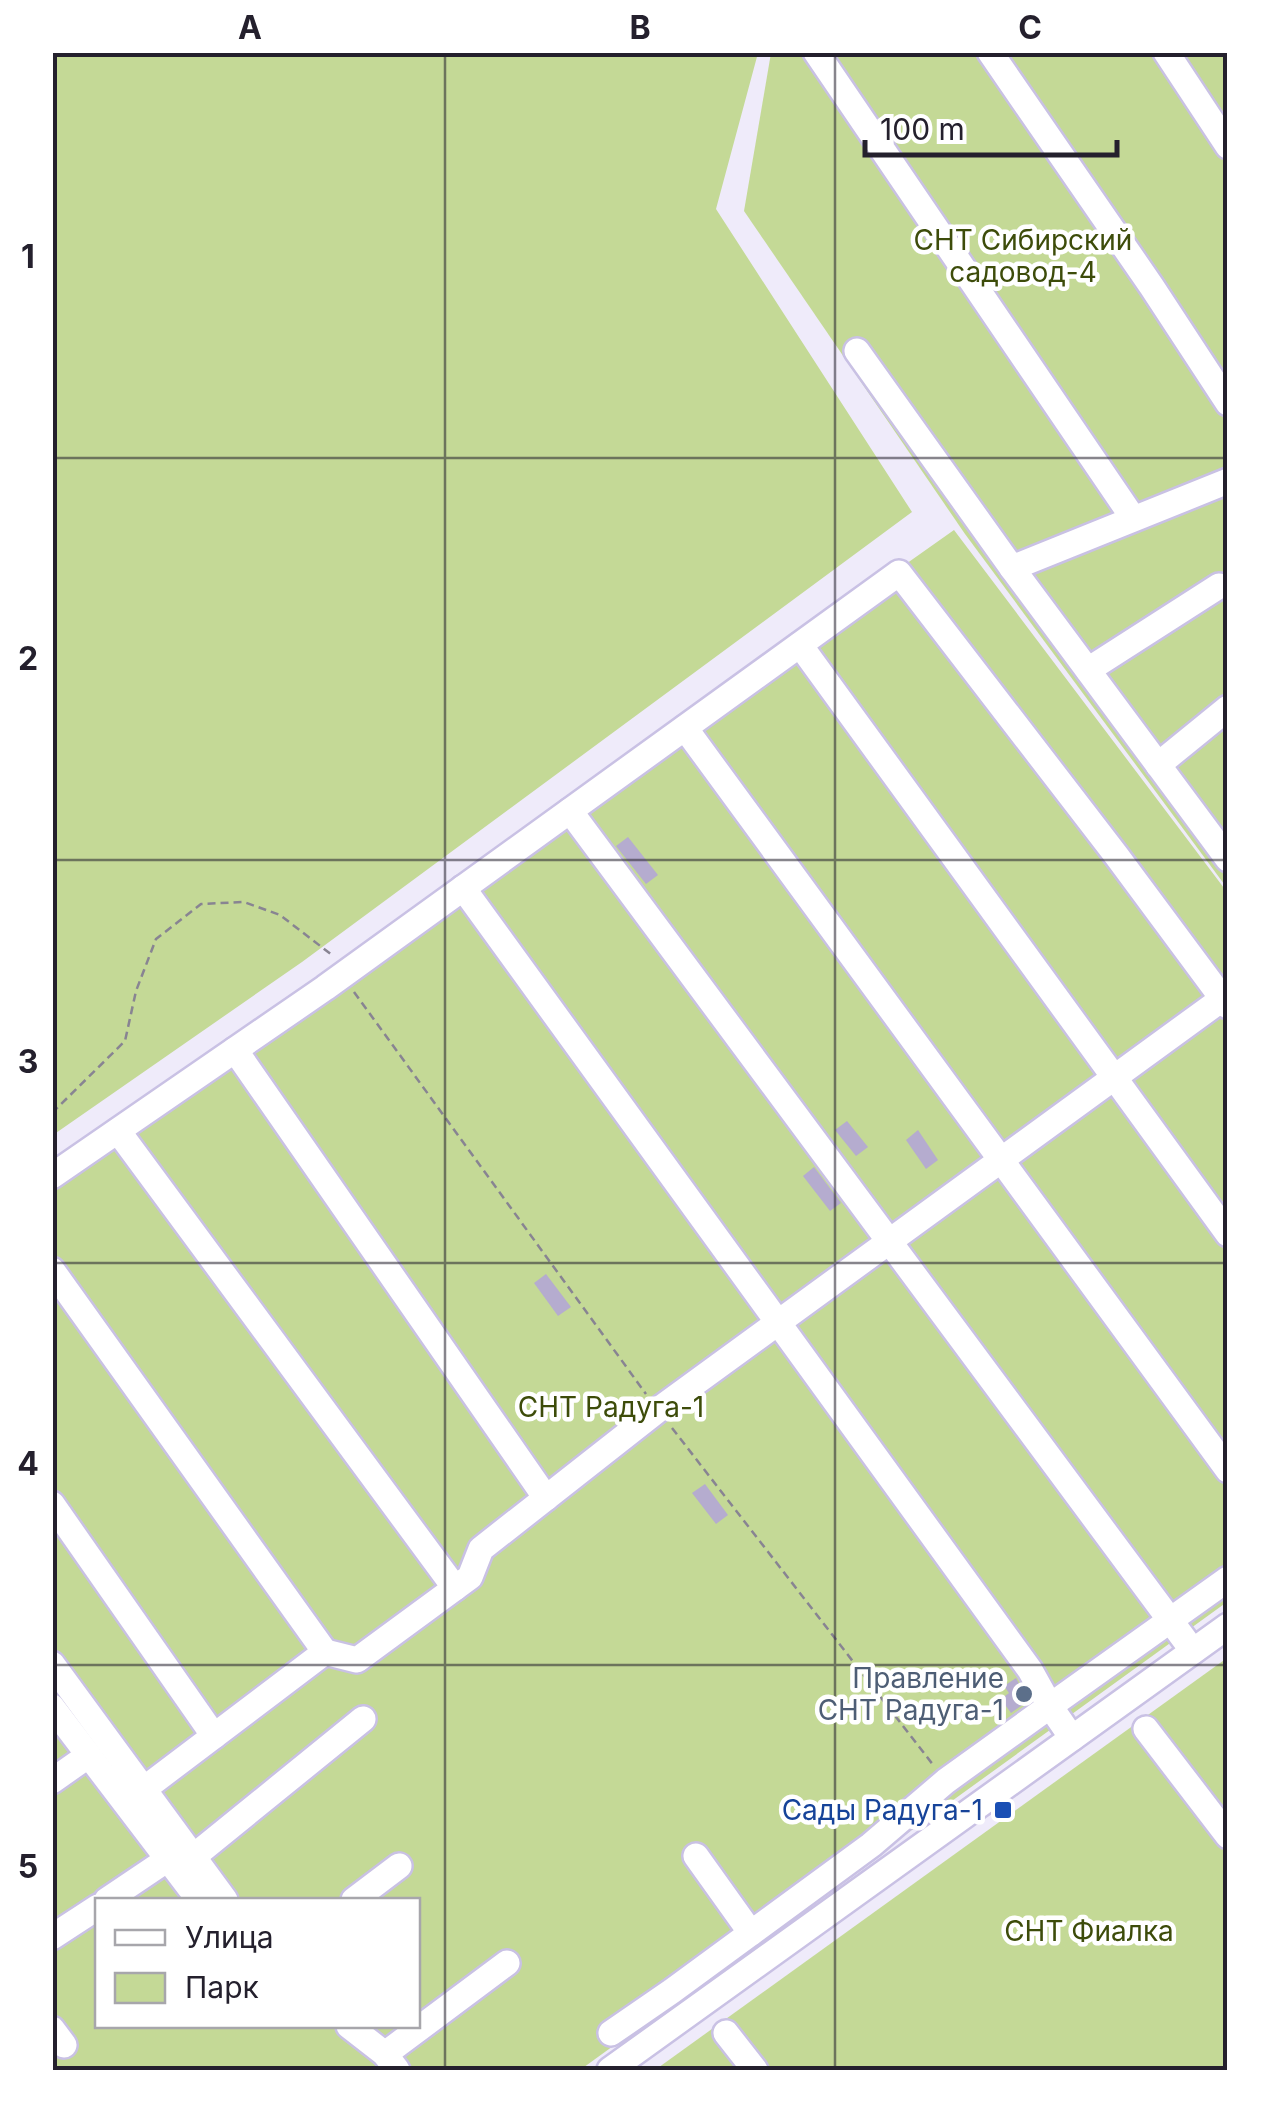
<svg xmlns="http://www.w3.org/2000/svg" width="1280" height="2123" viewBox="0 0 1280 2123" font-family="Inter,sans-serif">
  <style>
    .green { fill: #c4d996 }
    .building { fill: #b5accf }
    .lines { fill: none; stroke-linecap: round; stroke-linejoin: round }
    .minor-casing { stroke: #c9c1e4; stroke-width: 30 }
    .path { stroke: #888492; stroke-width: 2.5; stroke-dasharray: 8 5; stroke-linecap: butt }
    .minor { stroke: #fff; stroke-width: 25 }
    .grid { fill: none; stroke: #24202d; stroke-width: 2.5; stroke-opacity: 0.55 }
    .service-dot { fill: #5c6f8a; stroke: #fff; stroke-width: 4 }
    .transit-dot { fill: #1a4fb4; stroke: #fff; stroke-width: 4 }
    .labels { text-anchor: middle; dominant-baseline: central; stroke-width: 9; stroke-linejoin: round; paint-order: stroke }
    .park-label { font-size: 28px; fill: #3d4c0a; stroke: #fff }
    .service-label { font-size: 28px; fill: #4e5e75; stroke: #fff; text-anchor: end }
    .transit-label { font-size: 28px; fill: #164399; stroke: #fff; text-anchor: end }
    .neatline { fill: none; stroke: #24202d; stroke-width: 4 }
    .grid-label { font-size: 32px; text-anchor: middle; font-weight: bold; fill: #24202d }
  </style>
  <rect width="100%" height="100%" fill="#efebfa"/>
  <!-- green -->
  <g class="green">
    <polygon points="53,52 758,53 716,209 912,512 302,962 53,1135"/>
    <polygon points="771,53 1227,53 1227,888 965,534 744,211"/>
    <polygon points="954,530 1227,892 1227,1602 580,2070 53,2070 53,1681 218,1900 98,1900 98,2026 418,2026 418,1900 233,1900 53,1663 53,1167"/>
    <polygon points="1227,1658 1227,2070 655,2070"/>
  </g>
  <!-- building -->
  <g class="building">
    <polygon points="628,837 658,875 646,884 616,846"/>
    <polygon points="847,1121 868,1147 856,1156 835,1130"/>
    <polygon points="918,1130 938,1160 926,1169 906,1140"/>
    <polygon points="814,1167 841,1203 830,1211 803,1176"/>
    <polygon points="546,1274 571,1307 558,1316 534,1283"/>
    <polygon points="705,1484 728,1515 716,1524 692,1493"/>
    <polygon points="1016,1678 1028,1701 1011,1713 1001,1699 1009,1693 1004,1686"/>
  </g>
  <g class="lines">
    <defs>
      <g id="minor">
        <polyline points="816,52 1133,518"/>
        <polyline points="990,52 1152,287 1228,403"/>
        <polyline points="1166,52 1228,146"/>
        <polyline points="857,351 1012,568 1228,859"/>
        <polyline points="1012,568 1228,481"/>
        <polyline points="800,645 1228,1234"/>
        <polyline points="1088,670 1219,586"/>
        <polyline points="685,728 1228,1470"/>
        <polyline points="1158,765 1228,708"/>
        <polyline points="570,811 1193,1651"/>
        <polyline points="463,888 1030,1670 1050,1706 1228,1579"/>
        <polyline points="235,1050 546,1498"/>
        <polyline points="118,1131 455,1588"/>
        <polyline points="52,1176 325,988 899,573 1116,855 1228,1006"/>
        <polyline points="52,1270 325,1652"/>
        <polyline points="52,1504 214,1736"/>
        <polyline points="52,1664 225,1900"/>
        <polyline points="52,1707 199,1900"/>
        <polyline points="1146,1729 1228,1836"/>
        <polyline points="52,1781 89,1755"/>
        <polyline points="144,1789 325,1652 357,1660 455,1588 470,1577 481,1549 658,1410 1222,999"/>
        <polyline points="696,1856 751,1933"/>
        <polyline points="193,1857 363,1719"/>
        <polyline points="107,1900 168,1859"/>
        <polyline points="354,1900 399,1866"/>
        <polyline points="52,1937 98,1907"/>
        <polyline points="349,2026 385,2054 397,2070"/>
        <polyline points="52,2029 64,2045"/>
        <polyline points="611,2033 672,1991 871,1845 946,1781 1050,1706 1072,1738"/>
        <polyline points="726,2033 755,2070"/>
        <polyline points="385,2054 507,1963"/>
        <polyline points="610,2070 1228,1626"/>
      </g>
    </defs>
    <!-- minor casing -->
    <use href="#minor" class="minor-casing"/>
    <!-- path -->
    <g class="path">
      <polyline points="354,992 646,1394"/>
      <polyline points="52,1113 125,1041 136,991 156,939 201,904 244,902 280,915 332,955"/>
      <polyline points="672,1428 934,1766"/>
    </g>
    <!-- minor -->
    <use href="#minor" class="minor"/>
  </g>
  <!-- grid -->
  <path class="grid" d="M445,52v2018M835,52v2018M52,458h1176M52,860h1176M52,1263h1176M52,1665h1176"/>
  <!-- markers -->
  <circle class="service-dot" cx="1024" cy="1694" r="10"/>
  <rect class="transit-dot" x="993" y="1800" width="20" height="20" rx="5"/>
  <g class="labels">
    <!-- park labels -->
    <g class="park-label">
      <text x="1023" y="240">СНТ Сибирский<tspan x="1023" dy="32">садовод-4</tspan></text>
      <text x="611" y="1407">СНТ Радуга-1</text>
      <text x="1089" y="1931">СНТ Фиалка</text>
    </g>
    <!-- service labels -->
    <g class="service-label">
      <text x="1004" y="1678">Правление<tspan x="1004" dy="32">СНТ Радуга-1</tspan></text>
    </g>
    <!-- transit labels -->
    <g class="transit-label">
      <text x="983" y="1810">Сады Радуга-1</text>
    </g>
  </g>
  <!-- border -->
  <rect width="1280" height="2123" fill="none" stroke="#ffffff" stroke-width="110"/>
  <!-- legend -->
  <rect x="95" y="1898" width="325" height="130" fill="#ffffff" stroke="#a7a6ab" stroke-width="2.5"/>
  <rect x="115" y="1930" width="50" height="15" fill="#ffffff" stroke="#a7a6ab" stroke-width="2.5"/>
  <text x="185" y="1948" font-size="30" fill="#24202d">Улица</text>
  <rect x="115" y="1973" width="50" height="30" fill="#c4d996" stroke="#a7a6ab" stroke-width="2.5"/>
  <text x="185" y="1998" font-size="30" fill="#24202d">Парк</text>
  <!-- scale -->
  <path d="M865 140v15h252v-15" fill="none" stroke="#24202d" stroke-width="5"/>
  <text x="880" y="140" font-size="30" fill="#24202d" stroke="#ffffff" stroke-width="8" paint-order="stroke">100 m</text>
  <rect x="55" y="55" width="1170" height="2013" class="neatline"/>
  <g class="grid-label">
    <text x="250" y="39">A</text>
    <text x="640" y="39">B</text>
    <text x="1030" y="39">C</text>
    <text x="28" y="268">1</text>
    <text x="28" y="670">2</text>
    <text x="28" y="1073">3</text>
    <text x="28" y="1475">4</text>
    <text x="28" y="1878">5</text>
  </g>
</svg>
